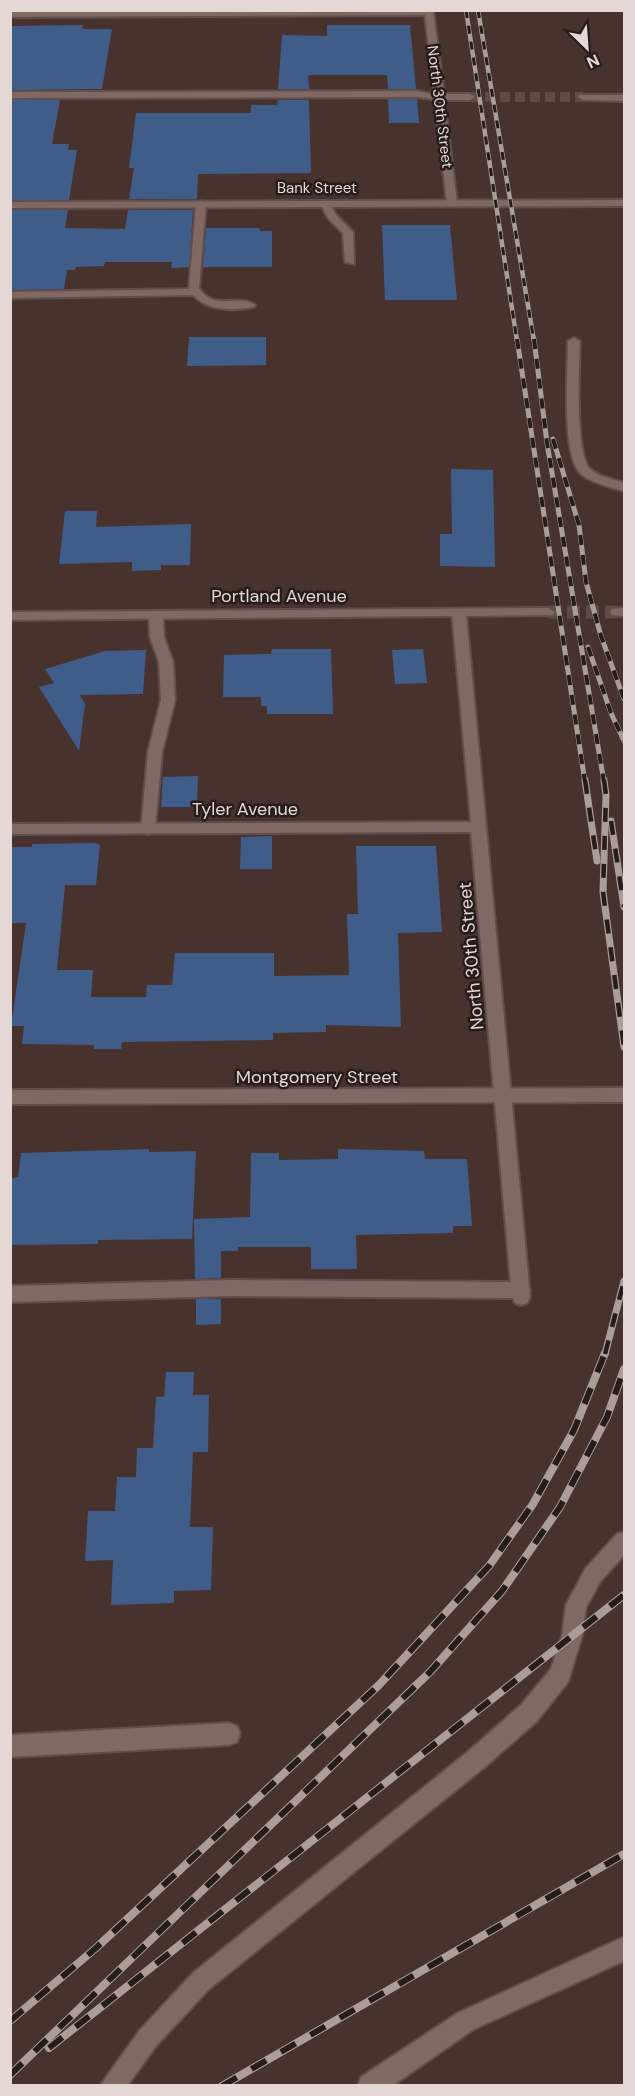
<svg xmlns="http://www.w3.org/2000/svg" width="635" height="2096" viewBox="0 0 635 2096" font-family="'DM Sans',sans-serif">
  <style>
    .building { fill: #405d89 }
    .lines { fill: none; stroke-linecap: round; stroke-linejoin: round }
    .minor-tunnel { stroke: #5f4b46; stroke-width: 10; stroke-dasharray: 10 5; stroke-linecap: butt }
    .tertiary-tunnel { stroke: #5f4b46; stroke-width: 13; stroke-dasharray: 13 6; stroke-linecap: butt }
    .service-casing { stroke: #614e4a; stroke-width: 4 }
    .minor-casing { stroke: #614e4a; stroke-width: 4 }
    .tertiary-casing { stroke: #614e4a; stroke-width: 4 }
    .service { fill: #816963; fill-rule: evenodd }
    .minor { fill: #816963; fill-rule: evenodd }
    .tertiary { fill: #816963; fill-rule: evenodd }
    .rail-far3-casing { stroke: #ad9d98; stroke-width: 4.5 }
    .rail-far2-casing { stroke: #ad9d98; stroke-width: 5 }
    .rail-far1-casing { stroke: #ad9d98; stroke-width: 7 }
    .rail-casing { stroke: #ad9d98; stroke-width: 8 }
    .rail-far3 { stroke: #261c1a; stroke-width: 3; stroke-dasharray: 8; stroke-linecap: butt }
    .rail-far2 { stroke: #261c1a; stroke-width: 4; stroke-dasharray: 10; stroke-linecap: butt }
    .rail-far1 { stroke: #261c1a; stroke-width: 4.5; stroke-dasharray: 14; stroke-linecap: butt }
    .rail { stroke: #261c1a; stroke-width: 6; stroke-dasharray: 17; stroke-linecap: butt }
    .labels { text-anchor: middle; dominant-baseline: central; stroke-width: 5; stroke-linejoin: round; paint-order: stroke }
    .far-street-label { font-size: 15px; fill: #e5d7d3; stroke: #261c1a }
    .street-label { font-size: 18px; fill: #e5d7d3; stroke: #261c1a }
  </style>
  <rect width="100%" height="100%" fill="#47322d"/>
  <!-- building -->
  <g class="building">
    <polygon points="83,25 82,29 112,29 102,89 10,90 10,26"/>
    <polygon points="327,25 410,25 416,89 388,89 387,75 308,75 309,89 278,89 282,35 327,36"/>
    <polygon points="388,99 417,99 419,123 389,123"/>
    <polygon points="10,100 60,100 52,144 69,144 68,150 77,150 69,200 10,200"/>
    <polygon points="278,100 309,100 311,173 198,174 197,199 129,199 134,168 129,168 136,113 251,113 251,105 277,105"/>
    <polygon points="10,210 68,210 65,228 125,229 128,210 193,210 189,267 171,268 172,262 105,262 104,266 76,267 75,270 67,270 64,289 10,290"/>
    <polygon points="382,225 450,225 457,300 385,300"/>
    <polygon points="206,228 259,228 260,231 272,231 272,267 203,267"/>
    <polygon points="189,337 266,337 266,365 187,366"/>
    <polygon points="451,469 493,470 495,567 440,566 440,534 452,534"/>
    <polygon points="65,511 97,511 96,527 191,524 190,565 161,565 161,570 132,571 132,562 59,564"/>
    <polygon points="272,649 331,649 333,714 267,714 267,706 261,706 261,697 223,697 224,655 271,654"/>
    <polygon points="423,649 427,683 395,684 392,650"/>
    <polygon points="146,650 143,694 80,695 85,704 79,751 39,687 54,683 45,669 105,651"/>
    <polygon points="198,776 197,807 161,807 163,777"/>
    <polygon points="272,836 272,869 240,869 241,837"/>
    <polygon points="95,843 100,845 96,885 65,885 57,970 93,970 91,997 146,997 147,985 172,985 175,953 274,953 274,976 349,975 347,914 358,914 356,846 436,846 442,932 398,933 401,1027 326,1025 326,1032 273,1033 273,1040 122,1042 121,1049 94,1049 94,1045 22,1044 24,1026 11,1026 26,923 10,923 10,847 32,847 32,844"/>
    <polygon points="149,1149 149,1152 196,1151 192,1239 98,1240 98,1244 10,1245 10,1190 12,1178 18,1177 21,1153"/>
    <polygon points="338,1149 424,1151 425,1159 467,1159 472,1226 453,1226 453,1233 356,1235 357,1269 311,1269 311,1247 238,1247 238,1251 221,1251 221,1278 195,1279 194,1219 250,1217 251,1153 279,1153 279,1160 338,1159"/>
    <polygon points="196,1299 221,1299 221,1324 196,1325"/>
    <polygon points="166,1372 194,1372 193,1395 209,1395 208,1452 193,1452 190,1527 213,1527 211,1590 174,1591 174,1603 111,1605 113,1560 85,1561 88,1511 115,1511 117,1477 136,1477 137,1448 153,1448 156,1397 164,1397"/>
  </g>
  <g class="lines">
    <!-- minor-tunnel -->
    <polyline class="minor-tunnel" points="470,97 583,97"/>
    <!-- tertiary-tunnel -->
    <polyline class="tertiary-tunnel" points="548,612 617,612"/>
    <defs>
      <g id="service">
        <polygon points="418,91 444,97 439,100 418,97 10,98 10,92"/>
        <path d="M201,201l5,3 -7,84c14,24 40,5 56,17l-1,2c-20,4 -47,4 -61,-12l-183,3v-6l179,-3 7,-85z"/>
        <path d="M574,338l6,3c-1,24 -5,113 10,128 8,8 24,10 34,14v8c-11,-3 -34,-9 -43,-17 -20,-18 -13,-106 -13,-133z"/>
        <polygon points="156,611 163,615 164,637 173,662 175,700 162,752 155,829 148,834 141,829 148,752 161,700 159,662 150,637 149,615"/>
        <polygon points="231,1280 521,1282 527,1284 530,1290 527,1296 521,1298 231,1296 10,1302 10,1286"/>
        <polygon points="624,1532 624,1555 600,1582 586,1607 582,1636 568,1682 537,1721 486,1766 209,1989 156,2046 127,2086 100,2086 140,2030 193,1973 470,1750 521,1705 551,1669 562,1636 566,1605 586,1568 617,1534"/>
        <polygon points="624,1937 624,1961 474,2029 392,2086 358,2086 361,2077 458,2013"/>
      </g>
      <g id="minor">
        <polygon points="433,10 444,94 470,94 475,97 470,100 444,100 457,203 452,206 447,203 425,15 10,17 10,11"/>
        <polygon points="580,95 624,95 624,101 583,100 578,97"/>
        <polygon points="321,201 329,201 336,215 353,232 354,264 345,262 343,233 328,218 320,203"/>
        <polygon points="459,609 466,613 530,1297 527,1303 521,1305 515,1303 512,1297 471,832 10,834 10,824 471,822 452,613"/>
        <polygon points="229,1723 237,1726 240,1734 237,1742 229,1745 10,1757 10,1735"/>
      </g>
      <g id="tertiary">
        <polygon points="624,200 624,206 10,208 10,202"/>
        <polygon points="548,608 555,612 553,615 10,620 10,612"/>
        <polygon points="624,608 624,616 612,615 610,612 612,609"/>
        <polygon points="624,1088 624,1102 10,1104 10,1090"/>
      </g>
    </defs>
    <!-- service casing -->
    <use href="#service" class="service-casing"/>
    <!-- minor casing -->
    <use href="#minor" class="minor-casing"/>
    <!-- tertiary casing -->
    <use href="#tertiary" class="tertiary-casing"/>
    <!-- service -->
    <use href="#service" class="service"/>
    <!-- minor -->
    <use href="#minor" class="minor"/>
    <!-- tertiary -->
    <use href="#tertiary" class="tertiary"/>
    <defs>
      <g id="rail-far3">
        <polyline points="466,10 517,341"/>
        <polyline points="478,10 534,341"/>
      </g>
      <g id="rail-far2">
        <polyline points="517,339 585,782"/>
        <polyline points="534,339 547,443 604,782"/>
        <polyline points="553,439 579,525 586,582 601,636 624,699"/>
        <polyline points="588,647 611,713 624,741"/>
      </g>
      <g id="rail-far1">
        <polyline points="585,780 597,861"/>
        <polyline points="604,780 606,795 603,892 624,1047"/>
        <polyline points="611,821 624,907"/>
        <polyline points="605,1354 624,1281"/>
      </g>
      <g id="rail">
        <polyline points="10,2021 96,1948 379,1685 489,1566 533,1504 574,1430 605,1353"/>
        <polyline points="49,2048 624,1595"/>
        <polyline points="10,2075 430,1672 502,1591 560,1507 607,1417 624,1369"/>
        <polyline points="222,2086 624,1854"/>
      </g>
    </defs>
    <!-- rail-far3 casing -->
    <use href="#rail-far3" class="rail-far3-casing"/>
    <!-- rail-far2 casing -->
    <use href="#rail-far2" class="rail-far2-casing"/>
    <!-- rail-far1 casing -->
    <use href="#rail-far1" class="rail-far1-casing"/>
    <!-- rail casing -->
    <use href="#rail" class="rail-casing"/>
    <!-- rail-far3 -->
    <use href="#rail-far3" class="rail-far3"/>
    <!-- rail-far2 -->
    <use href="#rail-far2" class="rail-far2"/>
    <!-- rail-far1 -->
    <use href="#rail-far1" class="rail-far1"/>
    <!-- rail -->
    <use href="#rail" class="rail"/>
  </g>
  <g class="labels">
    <!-- far-street labels -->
    <g class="far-street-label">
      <text transform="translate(440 107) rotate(83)">North 30th Street</text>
      <text x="317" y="188">Bank Street</text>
    </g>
    <!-- street labels -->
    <g class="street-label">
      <text x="279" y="596">Portland Avenue</text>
      <text x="245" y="809">Tyler Avenue</text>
      <text transform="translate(471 956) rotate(-95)">North 30th Street</text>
      <text x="317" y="1077">Montgomery Street</text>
    </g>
  </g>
  <!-- border -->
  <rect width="635" height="2096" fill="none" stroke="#e5d7d3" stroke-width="24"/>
  <!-- north arrow -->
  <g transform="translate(587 48) rotate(155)" stroke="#261c1a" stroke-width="4.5" paint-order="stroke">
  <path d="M0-4.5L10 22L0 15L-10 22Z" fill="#e5d7d3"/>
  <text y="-9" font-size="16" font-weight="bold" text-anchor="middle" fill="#e5d7d3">N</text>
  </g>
</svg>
